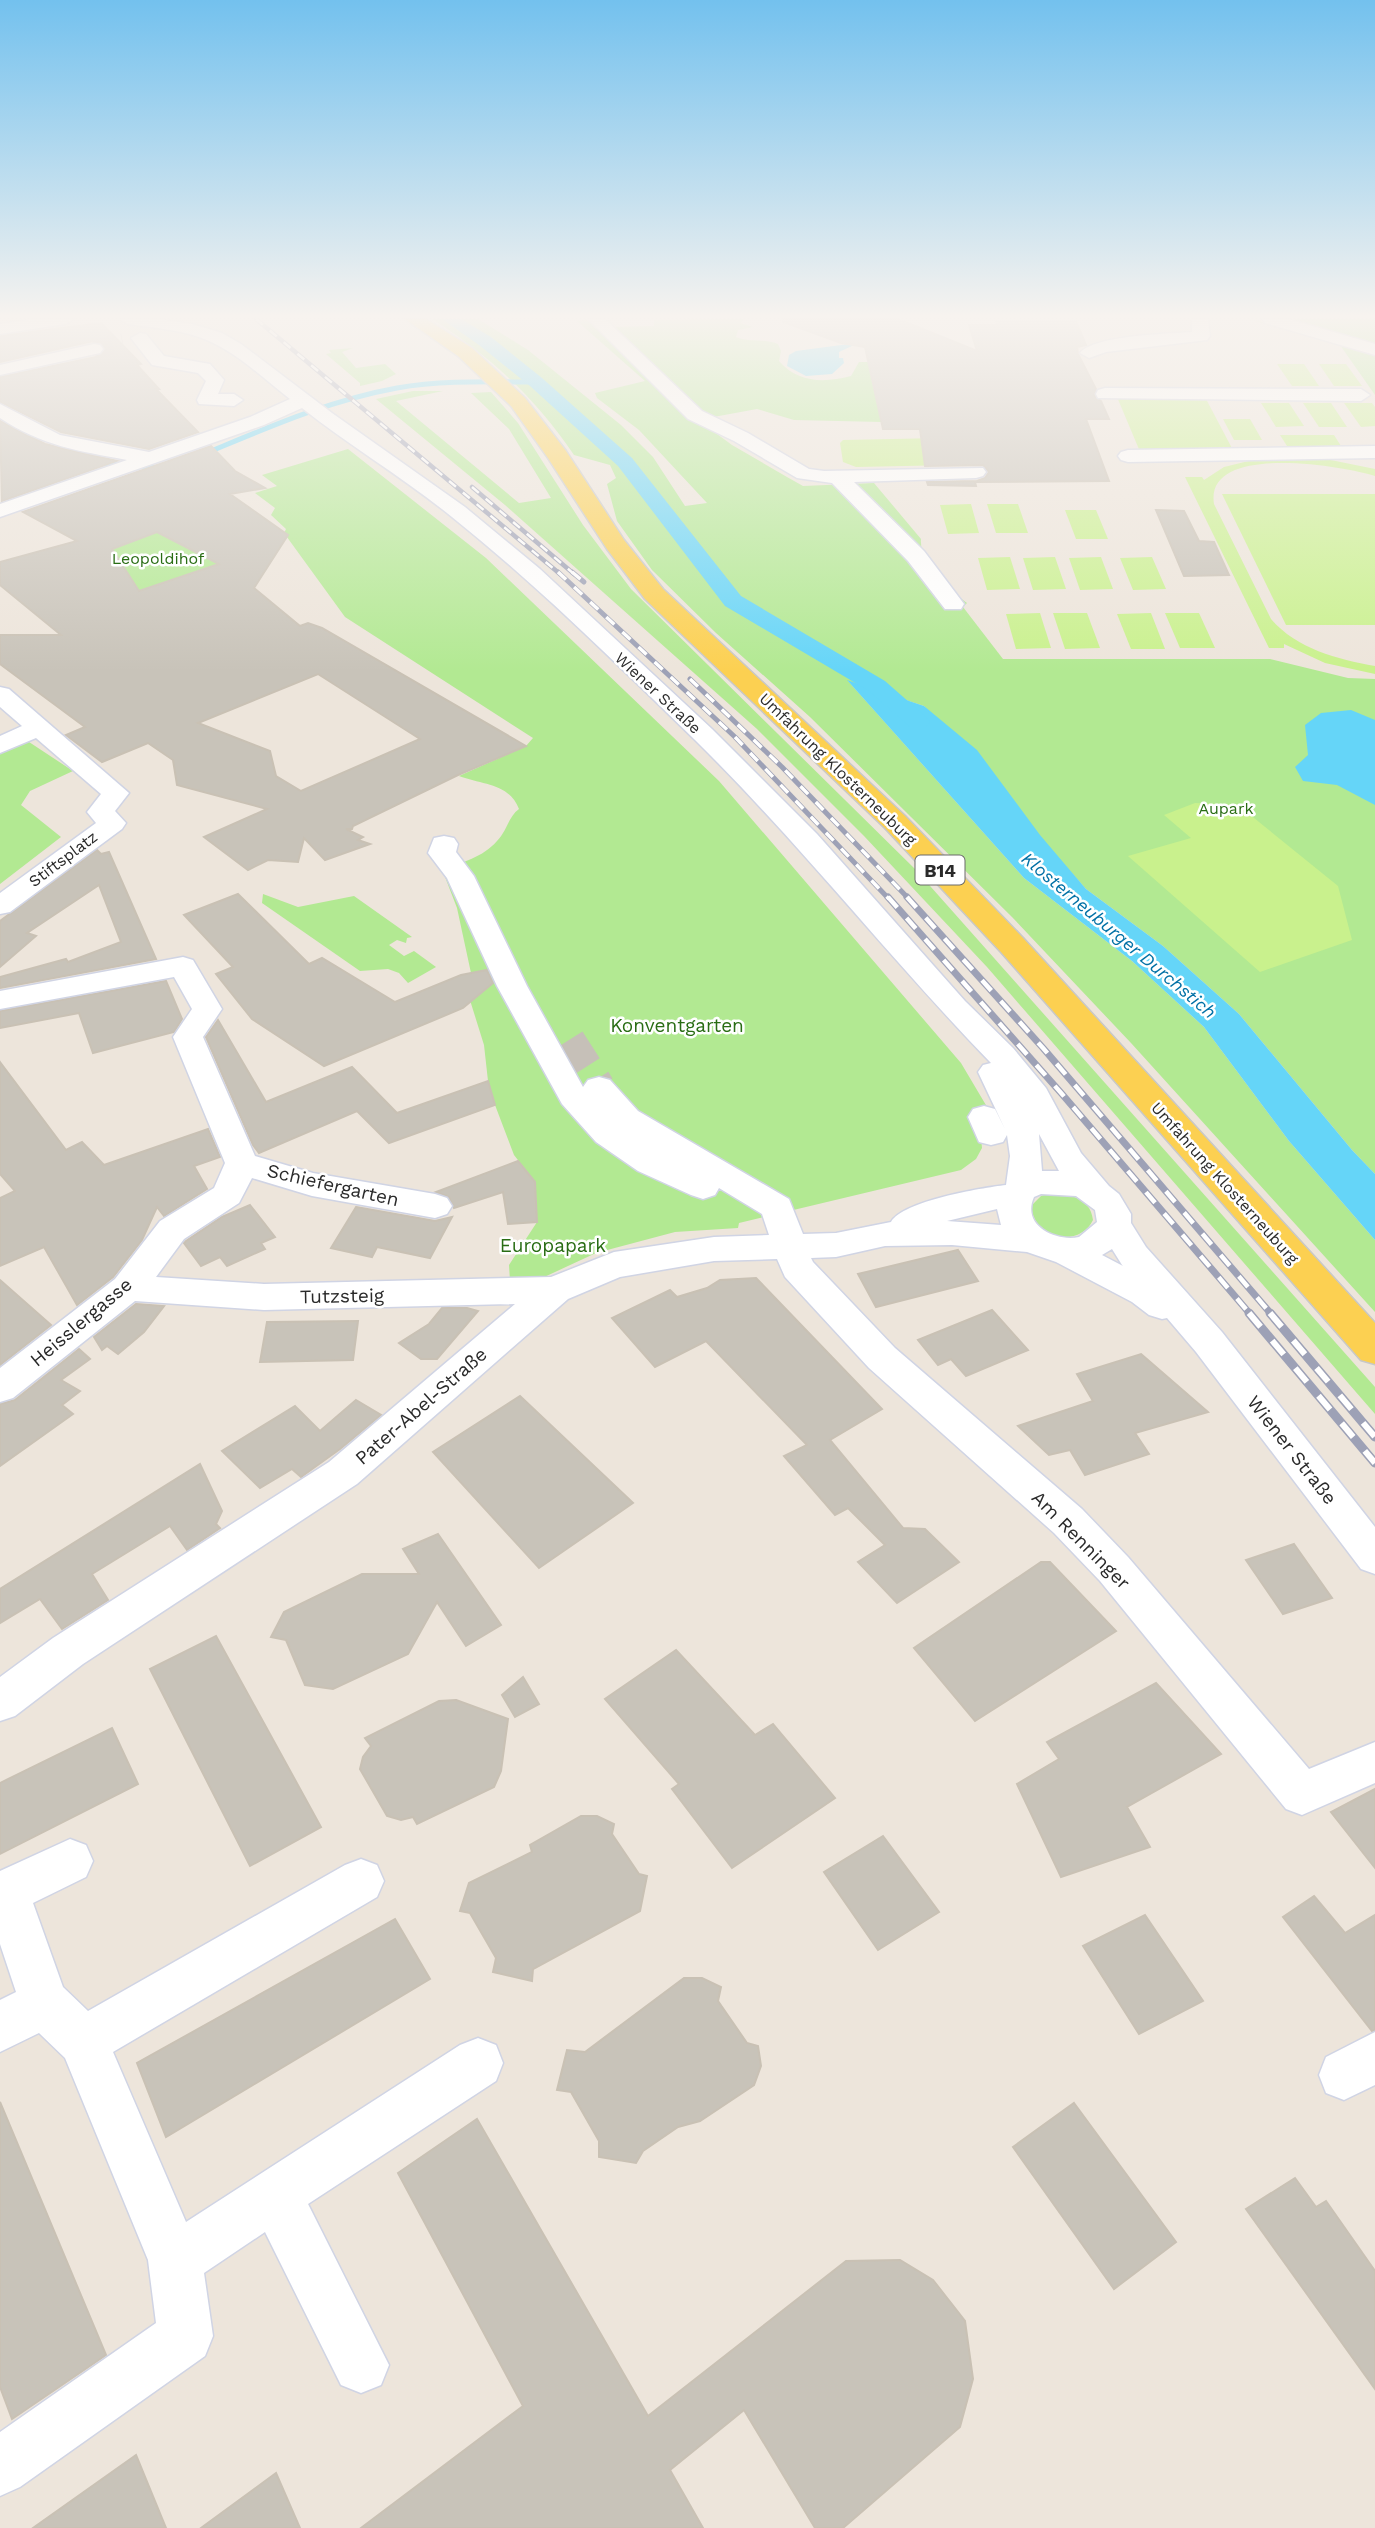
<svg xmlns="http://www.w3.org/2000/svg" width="1375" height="2528" viewBox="0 0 1375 2528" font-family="'Work Sans',sans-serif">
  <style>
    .green { fill: #b2e992 }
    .pitch { fill: #c9f18d }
    .water { fill: #65d5f8 }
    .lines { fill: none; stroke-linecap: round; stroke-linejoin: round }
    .stream { stroke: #65d5f8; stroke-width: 5 }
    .canal { fill: #65d5f8; fill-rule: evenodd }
    .building { fill: #c8c3b9; stroke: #c9c1b4; stroke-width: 2; fill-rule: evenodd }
    .minor-tunnel-far1 { stroke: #c6c0b8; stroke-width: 19; stroke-dasharray: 19 10; stroke-linecap: butt }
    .minor-tunnel { stroke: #c6c0b8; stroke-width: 32; stroke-dasharray: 32 16; stroke-linecap: butt }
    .minor-casing { stroke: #d0d4e4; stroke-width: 3 }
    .major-casing { stroke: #c8c8c8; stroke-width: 3 }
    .minor { fill: #fff; fill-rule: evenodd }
    .major { fill: #fcd051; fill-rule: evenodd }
    .rail-far3-casing { stroke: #9da1b6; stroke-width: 4.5 }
    .rail-far2-casing { stroke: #9da1b6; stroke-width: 5 }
    .rail-far1-casing { stroke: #9da1b6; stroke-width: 7 }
    .rail-casing { stroke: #9da1b6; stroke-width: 9 }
    .rail-far3 { stroke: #fff; stroke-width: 2.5; stroke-dasharray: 9; stroke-linecap: butt }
    .rail-far2 { stroke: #fff; stroke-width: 3.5; stroke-dasharray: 11; stroke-linecap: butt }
    .rail-far1 { stroke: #fff; stroke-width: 4.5; stroke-dasharray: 14; stroke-linecap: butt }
    .rail { stroke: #fff; stroke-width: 6; stroke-dasharray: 18; stroke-linecap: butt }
    .labels { text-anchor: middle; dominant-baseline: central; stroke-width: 5; stroke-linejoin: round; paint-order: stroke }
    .far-park-label { font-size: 16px; fill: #296d14; stroke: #fff }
    .far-street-label { font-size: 16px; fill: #2a2a2a; stroke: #fff }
    .shield { fill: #fff; stroke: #6a6a6a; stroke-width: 2 }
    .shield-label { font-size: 18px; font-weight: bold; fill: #2a2a2a }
    .far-water-label { font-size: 18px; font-style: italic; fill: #0271a6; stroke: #fff }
    .park-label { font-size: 19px; fill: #296d14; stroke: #fff }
    .street-label { font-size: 19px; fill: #2a2a2a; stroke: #fff }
  </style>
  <rect width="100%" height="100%" fill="#ede5db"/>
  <!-- green -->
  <g class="green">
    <path d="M432,319h46l50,31 93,75 32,32 32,49 22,-3 -68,-73 -42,-32 -2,-5 50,-12 -68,-60 12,-2 109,101 34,25 55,32 16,9 71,-3 47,56c-2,25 27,50 46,64l-4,4 40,52h267l78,19 27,1v495l-23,-24 -113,-136 -76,-68 -77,-57 -162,-183 -76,-25 176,197 108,83 72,66 85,114 86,99v72l-244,-269 -119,-126 -202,-200 -94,-84 -64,-63 -35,-49 -10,-37 9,-6 -6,-13 -36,-10c-39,-58 -83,-98 -142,-136z"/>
    <path d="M744,319l-4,4 13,4 -15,3 -2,7c15,6 28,1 42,7l3,7 -2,10c19,22 45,22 72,15l8,-14h9l14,60 -88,-2 -37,-11 -49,9 -95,-91 41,-1v-6z"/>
    <polygon points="1248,319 1301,330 1271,319 1375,319 1375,395 1340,345"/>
    <polygon points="353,348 342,352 356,368 385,364 396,374 382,381 360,386 360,383 326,354 331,353 329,350"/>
    <polygon points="413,391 443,391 396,401 519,503 551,498 509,429 471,393 491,392 518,423 583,525 631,589 915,869 1375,1387 1375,1414 987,967 864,836 757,729 505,505 376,399"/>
    <path d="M348,449l138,109 233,223 242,282 32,54 -12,20 1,11 -6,11 -15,11 -222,53 -1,5 -63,4 -79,21 -56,26 -30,2 -1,-16 28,-43 -2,-40 -21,-27 -19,-50 -7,-24 -4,-36 -15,-48 22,-16 -1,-7 -19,-1 -14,-65 -15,-39c20,-6 41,-12 55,-28 10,-10 11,-24 22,-32 -10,-26 -36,-24 -60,-33l67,-30 7,-8 -188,-121 -61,-84 2,-4 -15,-14 4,-7 -20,-15 22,-7 -15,-11z"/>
    <polygon points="183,522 180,544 219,564 132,593 112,549"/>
    <polygon points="26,740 73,771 30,791 21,805 61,837 0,884 0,751"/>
    <polygon points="263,894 298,907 354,896 412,937 407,938 406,943 397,940 389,945 404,956 414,951 436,967 408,983 399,973 388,969 360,971 262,903"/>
    <path d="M1049,1193c20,2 41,3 44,27 -13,28 -59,20 -62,-14l10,-10z"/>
  </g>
  <!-- pitch -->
  <g class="pitch">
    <polygon points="1277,364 1304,364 1319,386 1292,386"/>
    <polygon points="1319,364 1346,364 1362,386 1334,386"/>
    <polygon points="1117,397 1205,397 1235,454 1141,454"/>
    <polygon points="1261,403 1289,403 1304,426 1276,427"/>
    <polygon points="1303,403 1331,403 1347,427 1319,427"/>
    <polygon points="1344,403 1372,403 1375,407 1375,426 1361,427"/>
    <polygon points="1223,419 1250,419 1262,440 1234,440"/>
    <polygon points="1280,435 1334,435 1341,446 1287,446"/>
    <polygon points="941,438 953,465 856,467 843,462 840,443 843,440"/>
    <path d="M1261,458h60l54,11v7c-31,-10 -171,-34 -161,28l57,115c26,30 66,40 104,47v8l-50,-11 -41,-19v4h-15l-84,-171h17l2,3 20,-13z"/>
    <polygon points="1222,494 1375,494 1375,625 1286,625"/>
    <polygon points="971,504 979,533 948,534 940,505"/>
    <polygon points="987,504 1018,504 1028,533 996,533"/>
    <polygon points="1065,510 1096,510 1108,539 1076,539"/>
    <polygon points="1010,557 1020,589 987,590 978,558"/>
    <polygon points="1055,557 1066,589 1033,590 1023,558"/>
    <polygon points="1101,557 1113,589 1080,590 1069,558"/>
    <polygon points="1152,557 1166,589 1133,590 1120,558"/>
    <polygon points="1040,613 1051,648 1016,649 1006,614"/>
    <polygon points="1053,613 1087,613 1100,648 1065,649"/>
    <polygon points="1151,613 1165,649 1131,649 1117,614"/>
    <polygon points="1165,613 1199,613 1215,648 1180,648"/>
    <polygon points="1195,803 1238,805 1338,886 1352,940 1260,972 1128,856 1191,838 1164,815"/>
  </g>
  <!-- water -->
  <g class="water">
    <polygon points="849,344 854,345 839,352 839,358 843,358 844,363 832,374 806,376 787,366 789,355 796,351"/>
    <polygon points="847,680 924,706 977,750 1040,835 1086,889 1163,946 1239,1014 1352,1150 1375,1174 1375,1240 1289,1141 1204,1027 1132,961 1024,878"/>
    <polygon points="1351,710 1375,720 1375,805 1337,785 1303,781 1295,767 1308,755 1305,725 1321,713"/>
  </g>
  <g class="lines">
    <!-- stream -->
    <g class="stream">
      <path d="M204,454c63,-26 126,-54 193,-66 46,-8 93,-6 139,-6"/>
      <polyline points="95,463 160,468"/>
    </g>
    <!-- canal -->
    <polygon class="canal" points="442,319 461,319 491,337 542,378 632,458 741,596 885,681 926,717 930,722 926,727 910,727 869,691 725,606 618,466 530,386 479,345"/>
  </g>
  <!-- building -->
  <g class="building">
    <polygon points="784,319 898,319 977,351 969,325 998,325 996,321 1076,321 1086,345 1077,347 1078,354 1096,389 1094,395 1101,401 1109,419 1086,419 1109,481 975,482 976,486 928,485 927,482 977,481 985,478 989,472 983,465 925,466 920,429 883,429 865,347 841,343 783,322"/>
    <polygon points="101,323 141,364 137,365 159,389 156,389 198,432 149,449 61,432 0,402 0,377 101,356 106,349 102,343 93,341 0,362 0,336"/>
    <polygon points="0,421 45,444 117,461 2,501"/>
    <path d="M211,446l24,25 30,17 -35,6 58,41 -34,53 46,38 8,-3 14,5 204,118 -68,29 -105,51 -1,3h-6l17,8 -5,3 12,4 -45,16 -21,-22 -6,24 -30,-2 -20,10 -44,-33 63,-28 -90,-24 -4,-25 -25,-17 -46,19 -36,-27 19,-8 -85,-63v-29h61l-61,-50v-23l77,-21 -54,-29zM157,532l62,32 -80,27 -27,-42zM318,674l102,65 -119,52 -25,-15 -6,-25 -72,-28z"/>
    <polygon points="1156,510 1184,511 1199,541 1214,542 1229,575 1184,576"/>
    <polygon points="97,850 101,854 109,852 156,959 0,988 0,977 66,959 68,962 121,942 99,885 27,933 36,936 0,967 0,921"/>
    <polygon points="238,894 309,964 322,958 395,1002 461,975 487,970 493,983 463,1008 324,1066 252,1019 216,974 233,967 184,915"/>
    <polygon points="166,981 182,1019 174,1032 93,1053 79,1013 0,1028 0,1011"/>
    <polygon points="218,1020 266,1102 352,1067 397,1113 488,1081 495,1105 389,1143 357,1111 259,1153 253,1145 206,1037"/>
    <polygon points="0,1062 66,1150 82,1142 104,1165 208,1129 220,1157 194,1166 207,1189 164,1216 157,1207 142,1240 113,1277 77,1305 44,1247 0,1266 0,1198 15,1191 0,1174"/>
    <polygon points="518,1161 535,1182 537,1222 508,1224 503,1192 454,1208 449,1197 436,1192"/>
    <polygon points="250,1205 275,1237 261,1243 265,1249 227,1266 220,1257 201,1266 184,1243 186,1241 222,1217"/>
    <polygon points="356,1207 435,1221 452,1217 430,1258 377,1247 372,1257 331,1248"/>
    <polygon points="958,1250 978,1281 876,1307 858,1274"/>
    <polygon points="756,1278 882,1409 830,1440 903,1528 925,1529 959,1562 897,1603 858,1562 885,1545 848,1508 835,1515 784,1456 807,1445 706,1341 655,1367 612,1318 670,1290 677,1297 707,1288 720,1280"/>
    <polygon points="0,1280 51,1325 0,1365"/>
    <polygon points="136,1304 164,1306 144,1332 118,1354 107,1346 102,1350 94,1337"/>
    <polygon points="442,1308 467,1308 478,1311 437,1359 421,1359 399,1343 429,1324"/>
    <polygon points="992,1310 1028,1350 966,1376 951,1359 938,1365 918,1340"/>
    <polygon points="358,1321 353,1360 260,1362 267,1322"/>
    <polygon points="79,1349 90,1359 61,1380 80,1391 62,1405 73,1414 0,1466 0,1404 15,1400"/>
    <polygon points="1141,1354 1208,1412 1135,1433 1149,1454 1085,1475 1070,1450 1049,1455 1018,1426 1093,1401 1077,1374"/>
    <polygon points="520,1396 633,1503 539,1568 433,1452"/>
    <polygon points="356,1400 381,1415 340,1449 301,1477 292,1469 260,1488 222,1451 295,1406 320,1431"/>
    <polygon points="200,1464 222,1511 216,1524 220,1528 187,1550 170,1526 92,1574 108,1600 62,1629 40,1599 0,1623 0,1589"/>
    <polygon points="438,1534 501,1625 466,1646 437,1602 408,1654 333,1689 305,1685 286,1640 271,1637 284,1612 362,1574 419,1574 403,1549"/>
    <polygon points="1294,1544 1332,1598 1283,1614 1246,1560"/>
    <polygon points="1041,1562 1050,1562 1116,1631 975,1721 914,1648"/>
    <polygon points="216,1636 321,1827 250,1866 150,1669"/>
    <polygon points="676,1650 755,1735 773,1724 835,1798 732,1868 672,1789 679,1784 605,1699"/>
    <polygon points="523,1677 539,1704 515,1717 502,1695"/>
    <polygon points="1156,1683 1221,1754 1127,1807 1150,1847 1061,1877 1017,1784 1059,1759 1047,1742"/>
    <polygon points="456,1700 508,1719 501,1771 494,1787 417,1824 413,1817 401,1820 387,1816 360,1769 363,1757 371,1746 365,1738 439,1701"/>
    <polygon points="112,1728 138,1784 0,1854 0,1783"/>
    <polygon points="1375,1789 1375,1868 1331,1812"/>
    <polygon points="581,1816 597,1816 614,1824 612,1834 639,1874 647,1876 640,1911 533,1969 532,1981 493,1972 496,1958 470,1913 460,1911 469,1883 532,1852 530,1845"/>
    <polygon points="883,1836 939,1912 878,1950 824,1872"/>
    <polygon points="1314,1896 1345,1933 1375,1915 1375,2030 1372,2031 1283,1917"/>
    <polygon points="1145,1915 1203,2001 1139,2034 1083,1946"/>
    <polygon points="395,1919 430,1979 166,2137 137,2063"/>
    <polygon points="684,1978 702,1978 721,1987 718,2001 747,2043 758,2046 761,2066 754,2085 700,2121 678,2127 643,2151 636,2163 599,2157 599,2141 571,2092 557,2090 567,2050 585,2052"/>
    <polygon points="0,2102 106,2355 12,2419 0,2387"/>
    <polygon points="1074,2103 1176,2242 1114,2289 1013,2147"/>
    <polygon points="477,2119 648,2416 846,2261 900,2260 933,2280 965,2321 973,2379 960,2427 843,2528 815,2528 744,2410 670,2470 703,2528 361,2528 523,2406 398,2173"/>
    <polygon points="1295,2178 1316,2207 1326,2201 1375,2271 1375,2389 1246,2209"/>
    <polygon points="136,2455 166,2528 33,2528"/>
    <polygon points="276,2473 300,2528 201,2528"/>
  </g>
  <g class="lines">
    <!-- minor-tunnel-far1 -->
    <polyline class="minor-tunnel-far1" points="94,349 123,343"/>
    <!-- minor-tunnel -->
    <polyline class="minor-tunnel" points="569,1040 599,1087"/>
    <defs>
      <g id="minor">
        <polygon points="34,319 74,319 65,324 0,334 0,324"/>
        <path d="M119,319h39l34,5 30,9 19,11 91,69 133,94 75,62 172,160 105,105 148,167 48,47 33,40 35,65 28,33 10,8 12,20v9l15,24 76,85 153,195v47l-14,-5 -165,-217 -29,-34 -5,1 -13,-4 -17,-13 -76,-40 -29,-10 -75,-7 -67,1 -49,11 -25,1 2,4 82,86 187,161 46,48 181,212 66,-27v41l-73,32 -16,-6 -186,-228 -46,-48 -185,-165 -84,-91 -8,-18 -63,2 -94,16 -52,22 -211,185 -274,180 -68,52 -15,5v-44l53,-39 276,-176 186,-158 -251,6 -129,-9 -122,97 -13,4v-34l115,-89 45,-58 54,-33 11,-25 -52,-126 19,-28 -18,-32 -174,32v-18l183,-34 10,3 29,49 -19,28 52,119 58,17 122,21 12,4 5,8 -5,8 -12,4 -123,-22 -60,-18 -13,25 -55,36 -28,38 108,7 287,-7 63,-25 100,-15 55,-2 -7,-21 -43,-26 -4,7 -12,4 -12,-4 -53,-24 -42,-29 -34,-38 -65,-118 -50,-108 -19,-25 6,-15 10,-2 10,2 4,6 -2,8 18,24 53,110 56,101 5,-7 11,-3 11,3 28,31 151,88 14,35 33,-1 55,-11c12,-21 90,-34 115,-37l4,-29 -3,-21 -4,7 -12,3 -12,-3 -11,-25 5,-8 11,-3 11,3 10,20 -27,-57 5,-7 8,-2c-102,-105 -192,-221 -297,-324 -78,-76 -157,-154 -242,-222 -48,-39 -102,-71 -150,-109l-38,17 -264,92v-13l127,-44c-48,-9 -85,-14 -127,-42v-14l60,31 89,17 101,-35 40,-18c-25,-19 -51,-45 -81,-58 -24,-11 -54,-13 -81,-17zM1039,1134l20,37h-17zM1041,1194l35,2 19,14 2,12 -18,15c-23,5 -58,-11 -45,-40zM997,1209l4,16 -54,-4zM1112,1249l10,16 1,1 -21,-11z"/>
        <polygon points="588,319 605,319 702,411 748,433 809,469 824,471 983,468 986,472 983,476 976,478 854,482 924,551 964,604 961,609 945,609 908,561 832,483 797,478 734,441 688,419"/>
        <path d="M1192,319h16l2,17 -3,4 -101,12 -17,6 -9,-5c15,-18 87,-19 112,-21z"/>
        <polygon points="1262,319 1288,319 1375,344 1375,355 1265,323"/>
        <polygon points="140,333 146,334 164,356 210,364 224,380 218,394 234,394 243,400 234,406 199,404 197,400 206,381 198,373 152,365 131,338"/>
        <polygon points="94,344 100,345 103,349 100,353 0,375 0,365"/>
        <polygon points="1105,388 1361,389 1370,395 1361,401 1098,398 1096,394 1098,390"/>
        <polygon points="1375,446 1375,458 1128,462 1121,460 1118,456 1121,452 1128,450"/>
        <polygon points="0,687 9,689 129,793 115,811 126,823 122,829 10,912 0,914 0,893 96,823 87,812 101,794 36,738 0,753 0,736 22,726 0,707"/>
        <polygon points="70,1839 86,1845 93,1861 86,1877 33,1903 63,1987 88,2011 345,1865 361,1859 377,1865 384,1881 377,1897 113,2052 186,2222 460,2045 478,2038 496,2045 503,2063 496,2081 308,2204 389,2365 381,2385 361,2393 341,2385 265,2232 204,2273 213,2336 205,2356 20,2487 0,2496 0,2432 156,2323 148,2260 65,2058 39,2033 0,2052 0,2000 16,1992 0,1944 0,1871"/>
        <polygon points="1375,2032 1375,2085 1344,2100 1326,2093 1319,2075 1326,2057"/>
      </g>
      <polygon id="major" points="405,319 426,319 472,348 525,398 566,451 624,540 663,589 905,816 1023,938 1375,1323 1375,1364 1361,1360 1001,952 885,828 645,599 607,549 548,458 511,406 458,356"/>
    </defs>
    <!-- minor casing -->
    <use href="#minor" class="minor-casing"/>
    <!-- major casing -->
    <use href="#major" class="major-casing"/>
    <!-- minor -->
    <use href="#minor" class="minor"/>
    <!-- major -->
    <use href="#major" class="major"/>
    <defs>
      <g id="rail-far3">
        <polyline points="256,319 560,574"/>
        <polyline points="472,487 574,574"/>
      </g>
      <g id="rail-far2">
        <polyline points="558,572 735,737 889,899"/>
        <polyline points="572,572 584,582"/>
        <polyline points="690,679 782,767 909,899"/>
      </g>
      <g id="rail-far1">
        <polyline points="888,897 1062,1094 1251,1315"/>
        <polyline points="907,897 1043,1048 1272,1315"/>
      </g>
      <g id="rail">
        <polyline points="1249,1313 1375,1463"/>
        <polyline points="1270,1313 1375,1437"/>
      </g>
    </defs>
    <!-- rail-far3 casing -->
    <use href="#rail-far3" class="rail-far3-casing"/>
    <!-- rail-far2 casing -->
    <use href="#rail-far2" class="rail-far2-casing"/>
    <!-- rail-far1 casing -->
    <use href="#rail-far1" class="rail-far1-casing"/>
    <!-- rail casing -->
    <use href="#rail" class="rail-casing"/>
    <!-- rail-far3 -->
    <use href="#rail-far3" class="rail-far3"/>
    <!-- rail-far2 -->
    <use href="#rail-far2" class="rail-far2"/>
    <!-- rail-far1 -->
    <use href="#rail-far1" class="rail-far1"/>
    <!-- rail -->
    <use href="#rail" class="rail"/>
  </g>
  <!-- sky -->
  <linearGradient id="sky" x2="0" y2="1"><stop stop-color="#73c1ee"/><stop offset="0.47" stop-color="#f7f3ef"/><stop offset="1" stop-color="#f7f3ef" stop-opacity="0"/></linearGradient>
  <rect width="1375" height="672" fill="url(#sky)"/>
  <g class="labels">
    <!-- far-park labels -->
    <g class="far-park-label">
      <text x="158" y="558">Leopoldihof</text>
      <text x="1226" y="808">Aupark</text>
    </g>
    <!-- far-street labels -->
    <g class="far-street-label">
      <text transform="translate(658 693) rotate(43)">Wiener Straße</text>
      <text transform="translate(838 769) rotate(44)">Umfahrung Klosterneuburg</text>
      <text transform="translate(63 859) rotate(-37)">Stiftsplatz</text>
      <text transform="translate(1225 1183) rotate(48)">Umfahrung Klosterneuburg</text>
    </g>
    <!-- shield labels -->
    <rect class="shield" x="915.5" y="855.5" width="49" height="29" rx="5"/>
    <g class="shield-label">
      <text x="940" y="870">B14</text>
    </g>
    <!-- far-water labels -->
    <g class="far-water-label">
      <text transform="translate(1119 935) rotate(40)">Klosterneuburger Durchstich</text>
    </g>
    <!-- park labels -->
    <g class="park-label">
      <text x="677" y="1025">Konventgarten</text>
      <text x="553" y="1245">Europapark</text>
    </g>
    <!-- street labels -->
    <g class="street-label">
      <text transform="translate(333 1185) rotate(13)">Schiefergarten</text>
      <text transform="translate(342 1296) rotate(-1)">Tutzsteig</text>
      <text transform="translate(81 1322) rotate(-40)">Heisslergasse</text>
      <text transform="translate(421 1406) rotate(-41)">Pater-Abel-Straße</text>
      <text transform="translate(1292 1450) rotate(52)">Wiener Straße</text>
      <text transform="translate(1081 1540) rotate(45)">Am Renninger</text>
    </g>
  </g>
</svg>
